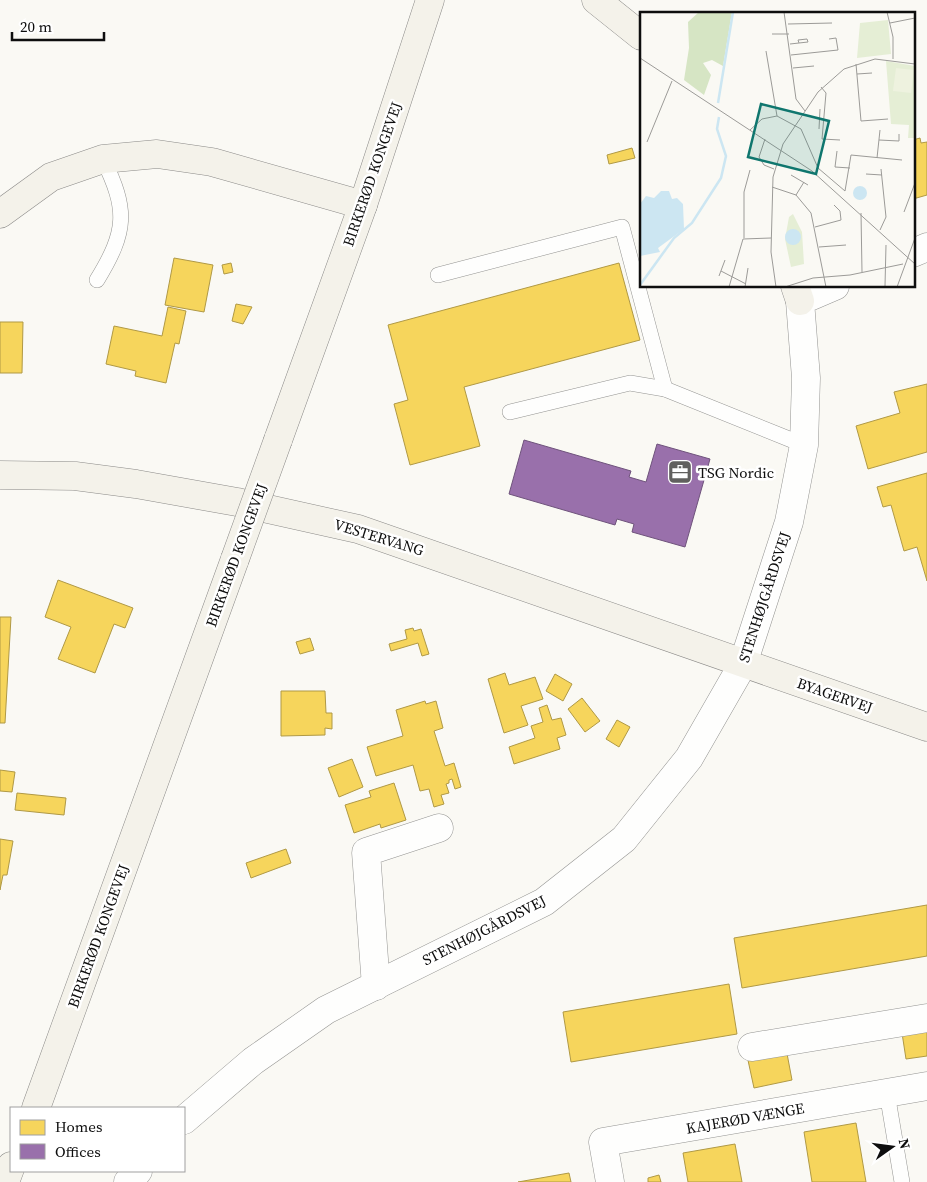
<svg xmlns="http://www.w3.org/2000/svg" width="927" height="1182" viewBox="0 0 927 1182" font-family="'Source Serif 4',serif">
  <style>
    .homes { fill: #f6d55c; stroke: #b09945 }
    .offices { fill: #9970ab; stroke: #6f537c }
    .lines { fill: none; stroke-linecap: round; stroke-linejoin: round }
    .lane-casing { stroke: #949492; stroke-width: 16 }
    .street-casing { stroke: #949492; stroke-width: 29 }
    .secondary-casing { stroke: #8b8a88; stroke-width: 29 }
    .lane { stroke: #fefefd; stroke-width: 15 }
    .street { stroke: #fefefd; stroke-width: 28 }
    .secondary { stroke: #f4f2ea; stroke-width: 28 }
    .secondary-bridge-casing { stroke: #8b8a88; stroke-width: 29; stroke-linecap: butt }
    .secondary-bridge { stroke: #f4f2ea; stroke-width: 28 }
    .labels { text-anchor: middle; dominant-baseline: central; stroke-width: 5; stroke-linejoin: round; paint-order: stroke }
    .street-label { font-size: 15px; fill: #0e0e0e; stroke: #fff }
    .poi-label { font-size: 15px; fill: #0e0e0e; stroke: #fff; text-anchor: start }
    .inset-river { fill: none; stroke: #cce6f2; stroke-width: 2.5 }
    .inset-road { fill: none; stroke: #9c9b98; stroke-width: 1 }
    .view { fill: #0f766e; fill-opacity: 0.15; stroke: #0f766e; stroke-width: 2.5 }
    .inset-edge { fill: none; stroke: #0e0e0e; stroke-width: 2.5 }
  </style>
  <rect width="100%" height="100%" fill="#faf9f4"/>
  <!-- homes -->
  <g class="homes">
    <polygon points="920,138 921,143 927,142 927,195 913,199 913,140"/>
    <polygon points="632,148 635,158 609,164 607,155"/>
    <polygon points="174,258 213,265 204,312 165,305"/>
    <polygon points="231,263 233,272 224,274 222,265"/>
    <polygon points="619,263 640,340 464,387 480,446 410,465 394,404 408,400 388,325"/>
    <polygon points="236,304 252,307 243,324 232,321"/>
    <polygon points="168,307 186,311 179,344 175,343 166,383 135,376 136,371 106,364 114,326 162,336"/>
    <polygon points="0,322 23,322 22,373 0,373"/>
    <polygon points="927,384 927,452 868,469 856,426 900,413 894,392"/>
    <polygon points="927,473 927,581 917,547 904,551 891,505 883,507 877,487"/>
    <polygon points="58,580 133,608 125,628 114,624 95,673 58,659 71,627 45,617"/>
    <polygon points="0,617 11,617 5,723 0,723"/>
    <polygon points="413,628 414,631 421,629 429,654 422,656 418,643 391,651 389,644 407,639 405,630"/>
    <polygon points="310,638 314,650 300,654 296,642"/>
    <polygon points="505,673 509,685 535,677 543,699 521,706 528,725 504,733 488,679"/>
    <polygon points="555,674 572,684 563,701 546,691"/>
    <polygon points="281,691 325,691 326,713 332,713 332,729 325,728 325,735 281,736"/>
    <polygon points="582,698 600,721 585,732 568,709"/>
    <polygon points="425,701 426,704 436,701 443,728 434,731 445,766 454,763 461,787 455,789 452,779 449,780 449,783 446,784 449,793 441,795 444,804 434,807 429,789 420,791 413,765 376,776 367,747 403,736 396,710"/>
    <polygon points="547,705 552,720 561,718 566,735 557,738 560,749 514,764 509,747 535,738 531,726 543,722 539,708"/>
    <polygon points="617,720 630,727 619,747 606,739"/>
    <polygon points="352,759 363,787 339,797 328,768"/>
    <polygon points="0,770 15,772 12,792 0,791"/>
    <polygon points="394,783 406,820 381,828 380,824 354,833 345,805 371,797 369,791"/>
    <polygon points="17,793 66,798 64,815 15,810"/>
    <polygon points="0,839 13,841 7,875 3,875 0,890"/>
    <polygon points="286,849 291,863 251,878 246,863"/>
    <polygon points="927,905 927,956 742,988 734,938"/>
    <polygon points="729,984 737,1034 571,1062 563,1012"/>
    <polygon points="927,1029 927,1056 906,1059 902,1033"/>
    <polygon points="785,1043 792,1080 754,1088 746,1051"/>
    <polygon points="856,1123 866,1182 812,1182 804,1132"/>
    <polygon points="735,1144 742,1182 688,1182 683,1153"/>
    <polygon points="569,1173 571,1182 518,1182"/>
    <polygon points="659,1175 661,1182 648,1182 648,1178"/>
  </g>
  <!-- offices -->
  <polygon class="offices" points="524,440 631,471 629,477 646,482 657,444 710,459 685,547 632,532 634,524 617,519 615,525 509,494"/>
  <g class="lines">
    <defs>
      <g id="lane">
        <polyline points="438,275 622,227 665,389"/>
        <path d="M97,280c30,-49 31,-70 6,-121"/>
        <polyline points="510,412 630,383 665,389 804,445"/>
        <polyline points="887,1093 902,1182"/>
      </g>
      <g id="street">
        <polyline points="913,253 927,247"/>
        <polyline points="376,986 366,852 439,828"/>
        <polyline points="752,1047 927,1018"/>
        <polyline points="184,1120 253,1061 326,1010 544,902 624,839 689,758 743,664 789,522 804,445 806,378 800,301 835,286"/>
        <polyline points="128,1182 138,1171"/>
        <polyline points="610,1182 603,1142 927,1086"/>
      </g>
      <g id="secondary">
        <polyline points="596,0 641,36"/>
        <polyline points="0,214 51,177 103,159 157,154 212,162 363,205"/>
        <polyline points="795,286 800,301"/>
        <polyline points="278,440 363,205 430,0"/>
        <polyline points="0,475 75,476 136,484 237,502 358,529 927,727"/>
        <polyline points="36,1108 235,559"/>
        <polyline points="5,1182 11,1166"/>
      </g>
    </defs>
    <!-- lane casing -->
    <use href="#lane" class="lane-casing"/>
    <!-- street casing -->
    <use href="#street" class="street-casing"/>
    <!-- secondary casing -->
    <use href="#secondary" class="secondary-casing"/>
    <!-- lane -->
    <use href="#lane" class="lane"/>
    <!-- street -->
    <use href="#street" class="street"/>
    <!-- secondary -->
    <use href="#secondary" class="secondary"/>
    <defs>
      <polyline id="secondary-bridge" points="235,559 278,440"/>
    </defs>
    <!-- secondary-bridge casing -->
    <use href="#secondary-bridge" class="secondary-bridge-casing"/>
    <!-- secondary-bridge -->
    <use href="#secondary-bridge" class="secondary-bridge"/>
  </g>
  <!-- icons -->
  <defs>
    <symbol id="office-square" viewBox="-11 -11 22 22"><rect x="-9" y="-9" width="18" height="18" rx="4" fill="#61605e" stroke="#fff"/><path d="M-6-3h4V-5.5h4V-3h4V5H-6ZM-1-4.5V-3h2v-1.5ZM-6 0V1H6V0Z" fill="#fff"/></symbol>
  </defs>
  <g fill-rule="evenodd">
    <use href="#office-square" x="666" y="458" width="28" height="28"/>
  </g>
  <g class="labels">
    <!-- street labels -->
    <g class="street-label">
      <text transform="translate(372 174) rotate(-71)">BIRKERØD KONGEVEJ</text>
      <text transform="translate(379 537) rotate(17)">VESTERVANG</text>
      <text transform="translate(236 555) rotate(-70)">BIRKERØD KONGEVEJ</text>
      <text transform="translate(764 597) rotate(-72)">STENHØJGÅRDSVEJ</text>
      <text transform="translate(835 695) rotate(19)">BYAGERVEJ</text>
      <text transform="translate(484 930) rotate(-27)">STENHØJGÅRDSVEJ</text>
      <text transform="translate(98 936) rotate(-70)">BIRKERØD KONGEVEJ</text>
      <text transform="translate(745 1118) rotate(-10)">KAJERØD VÆNGE</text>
    </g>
    <!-- poi labels -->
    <g class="poi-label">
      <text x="698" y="472">TSG Nordic</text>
    </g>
  </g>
  <!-- overview -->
  <g transform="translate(640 12)">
    <rect width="275" height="275" fill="#faf9f4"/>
    <path d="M248,8l3,34 -34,4 3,-35zM246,49l29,5v72h-7l1,-13 -18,-1zM153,202l9,18 2,32 -13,3 -6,-28 4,-22z" fill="#e5eed5"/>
    <path d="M59,0h33l-9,54 -11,-6 -9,3 8,12 -7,20 -20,-15 5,-32 -1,-26z" fill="#d6e5c4"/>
    <path d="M256,56l18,2 -3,23 -18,-2z" fill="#eef2df"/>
    <path d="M213 181a7 7 0 1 1 14 0a7 7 0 1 1-14 0ZM21,179h8l3,8 5,-1 6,6 1,25 -26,19 2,4 -20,4v-52l6,-8 8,2zM145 225a8 8 0 1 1 16 0a8 8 0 1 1-16 0Z" fill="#cce6f2"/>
    <path class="inset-river" d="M78,91l15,-91M0,273l34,-47 18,-15 29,-45 5,-22 -9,-27 2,-12"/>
    <path class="inset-road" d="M144,0l12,87 9,12M247,0l6,25v22M250,11l25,-5M148,12l44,-1M132,22h17M150,32l18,-2 -1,-3 -9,1 1,3M126,39l11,65 24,13 17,39 27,23 6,-36 51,5M151,43l47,-5 -2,-12 -7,1M0,46l172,113 103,93M216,52l5,57 27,-2M153,56l21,-2M217,62l15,-1M181,75l5,6 -4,46 18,1M179,117l1,-20M110,118l12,-11 15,-3M125,127l-6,18 5,8 10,4M239,128l20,1v-7M7,130l25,-61M197,139l-2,16 15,1M237,146l3,-28M226,162l16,1M151,163l17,10M132,175l24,8 15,18 15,74M156,183l8,-13M264,200l11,-29M221,201l1,59M175,215l26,-7 -1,-9 -6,-6M240,218l6,-13 -5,-48M104,226v-46l6,-22M179,235l27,-2M81,259l25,13M79,264l6,-16M245,274l1,-41M89,275l14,-48 28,-1M105,275l3,-19M136,275l-5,-35 2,-75 10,-33 35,-52 26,-23 31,-10 40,5M145,275l28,-9 37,-3 53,-11M257,275l18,-49"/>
    <path class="view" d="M121,92l68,17 -13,53 -68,-17z"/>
    <rect width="275" height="275" class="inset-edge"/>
  </g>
  <!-- legend -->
  <rect x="10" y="1107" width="175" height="65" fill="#ffffff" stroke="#9f9f9f"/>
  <rect x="20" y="1120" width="25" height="15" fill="#f6d55c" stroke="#9f9f9f"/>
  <text x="55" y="1132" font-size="15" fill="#0e0e0e">Homes</text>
  <rect x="20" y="1144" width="25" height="15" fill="#9970ab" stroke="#9f9f9f"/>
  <text x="55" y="1157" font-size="15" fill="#0e0e0e">Offices</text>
  <!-- north arrow -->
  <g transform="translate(892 1147) rotate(76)" stroke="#ffffff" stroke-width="4" paint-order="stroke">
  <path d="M0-4L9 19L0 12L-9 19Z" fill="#0e0e0e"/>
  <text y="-8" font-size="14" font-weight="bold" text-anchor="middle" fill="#0e0e0e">N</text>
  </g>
  <!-- scale -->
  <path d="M12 32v8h92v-8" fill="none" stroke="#0e0e0e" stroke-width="2.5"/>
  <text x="20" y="32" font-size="15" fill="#0e0e0e" stroke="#ffffff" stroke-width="4" paint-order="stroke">20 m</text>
</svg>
